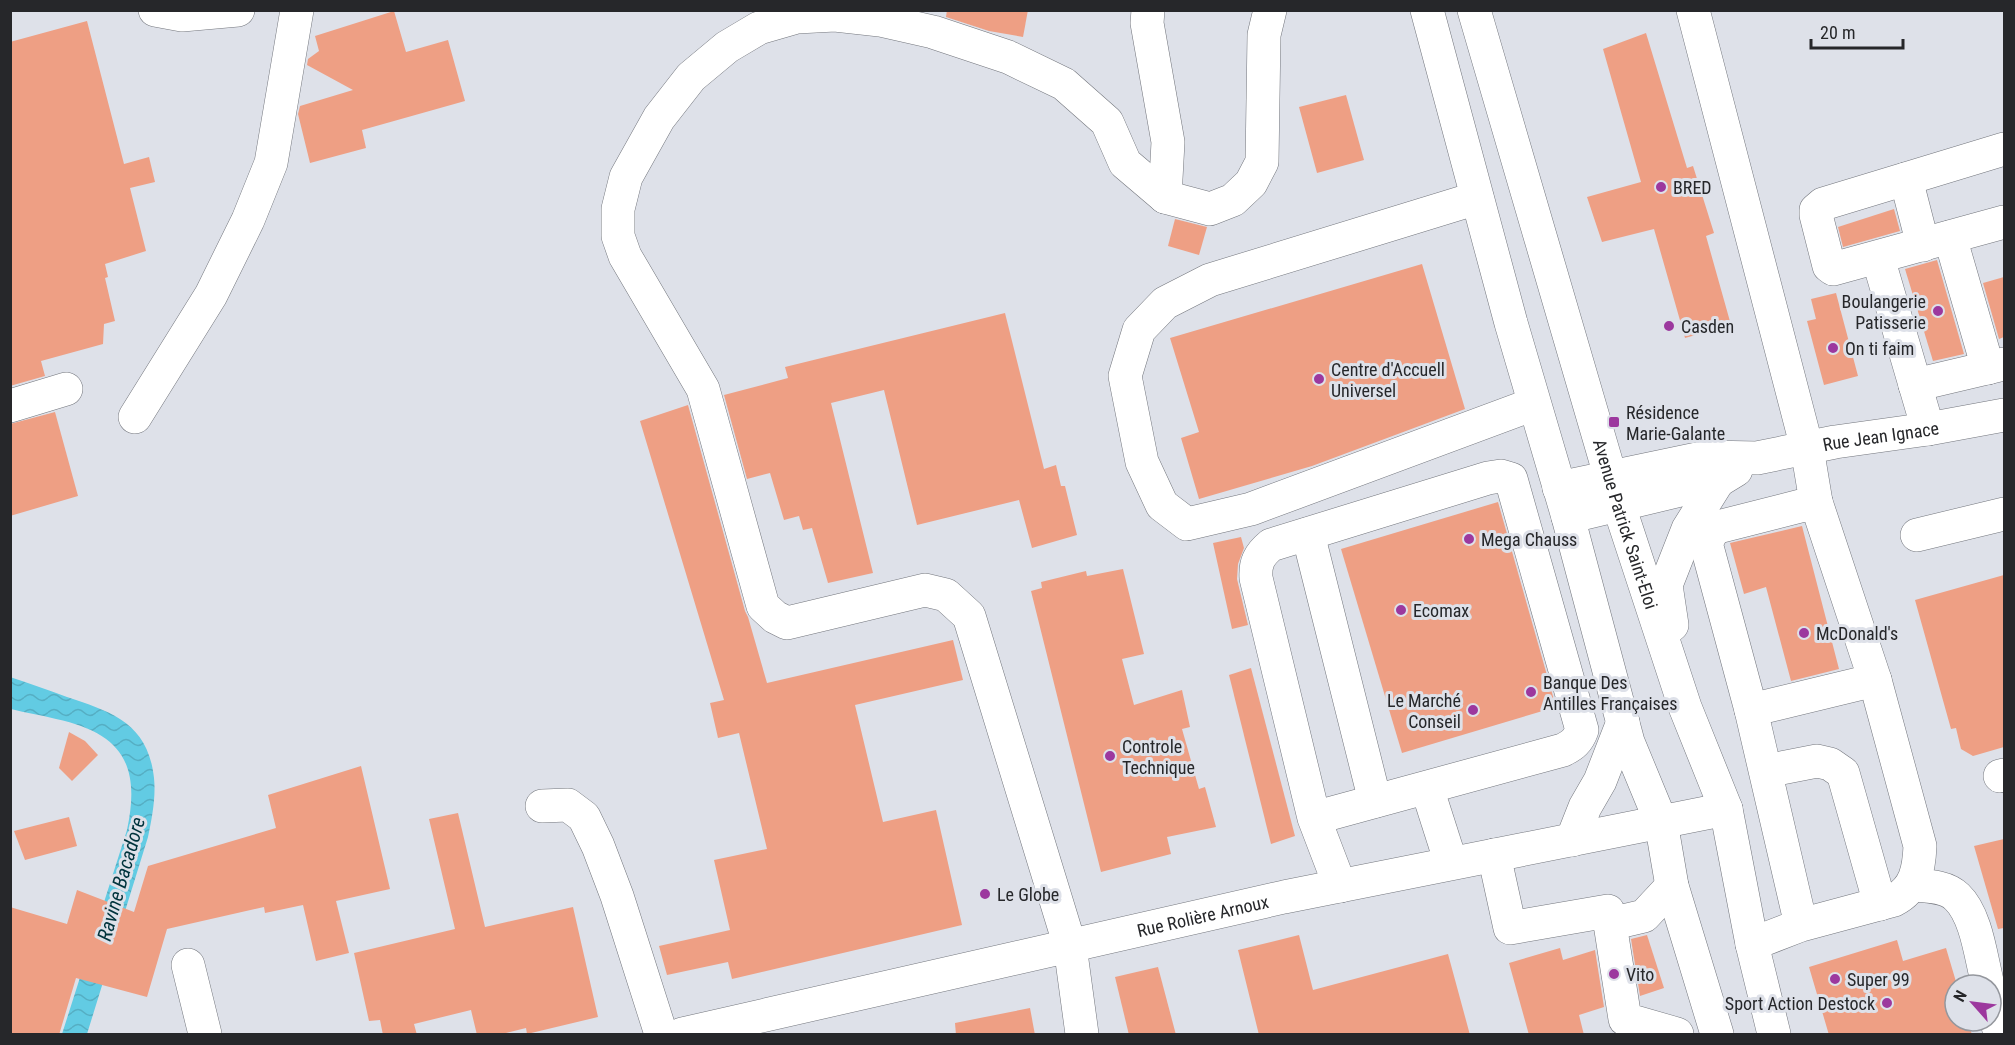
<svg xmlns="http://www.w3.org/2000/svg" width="2015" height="1045" viewBox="0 0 2015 1045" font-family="'Roboto Condensed',sans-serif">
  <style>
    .water { fill: url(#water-waves) }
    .building { fill: #ee9f84 }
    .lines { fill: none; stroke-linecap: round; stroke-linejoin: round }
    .minor-casing { stroke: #73767d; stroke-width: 34 }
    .major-casing { stroke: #73767d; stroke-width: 34 }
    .minor { stroke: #fff; stroke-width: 33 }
    .major { stroke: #fff; stroke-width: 33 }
    .poi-dot { fill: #9c389e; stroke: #dee1e9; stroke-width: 2 }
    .labels { text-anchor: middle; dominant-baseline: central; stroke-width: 6; stroke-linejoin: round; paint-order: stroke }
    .poi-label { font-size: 18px; fill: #26272a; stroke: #dee1e9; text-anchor: start }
    .street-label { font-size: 18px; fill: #26272a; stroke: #dee1e9 }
    .water-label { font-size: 20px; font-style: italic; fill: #00333c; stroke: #dee1e9 }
  </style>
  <defs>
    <pattern id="water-waves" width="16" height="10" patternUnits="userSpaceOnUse" patternTransform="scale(1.5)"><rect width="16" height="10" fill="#62cbe3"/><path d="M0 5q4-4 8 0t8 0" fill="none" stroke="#55aec3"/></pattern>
  </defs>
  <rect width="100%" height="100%" fill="#dee1e9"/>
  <!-- water -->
  <path class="water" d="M10,677c19,6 38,13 57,20 45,15 81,26 87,81 2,19 -2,40 -6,59l-61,197h-25l65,-204c14,-65 -5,-97 -71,-111 -15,-4 -30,-6 -45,-10z"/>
  <!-- building -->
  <g class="building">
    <polygon points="947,10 1028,10 1023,37 989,31 946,17"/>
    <polygon points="394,11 406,52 448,40 465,101 362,130 366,148 310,163 298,114 300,106 353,90 307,65 308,59 319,51 315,36"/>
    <polygon points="87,21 124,164 149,157 155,182 130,188 146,251 105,264 108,277 105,278 115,321 104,324 103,344 41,361 45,376 10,386 10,42"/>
    <polygon points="1646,33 1687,168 1693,166 1714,233 1706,236 1731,325 1685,338 1654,229 1602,242 1587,197 1641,182 1603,49"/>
    <polygon points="1346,95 1364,160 1317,173 1299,107"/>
    <polygon points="1894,209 1900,231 1843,247 1838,227"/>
    <polygon points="1175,219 1207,227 1199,255 1168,246"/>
    <polygon points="1937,260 1964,354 1933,361 1905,269"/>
    <polygon points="1422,264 1465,409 1312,466 1199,499 1181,438 1199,432 1170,338"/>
    <polygon points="2004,277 2004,337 1999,339 1983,283"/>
    <polygon points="1836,293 1858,376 1824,385 1807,321 1816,319 1811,299"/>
    <polygon points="1005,313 1044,469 1056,465 1061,486 1065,486 1077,535 1032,548 1019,500 917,525 884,390 831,403 873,573 828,583 812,528 803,530 799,516 784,520 770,473 747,479 724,395 788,378 785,367"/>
    <polygon points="688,405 745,611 748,617 767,683 953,640 963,680 855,705 883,822 936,810 962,925 732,979 728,962 667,975 659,946 730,930 714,860 767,849 739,733 718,738 710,703 724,700 640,421"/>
    <polygon points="55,412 78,496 10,516 10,424"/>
    <polygon points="1498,502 1556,707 1402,753 1341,549"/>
    <polygon points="1802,526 1839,669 1791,681 1766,587 1744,594 1730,543"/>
    <polygon points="1241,537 1244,548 1238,564 1237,579 1248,625 1232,629 1213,543"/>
    <polygon points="1123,569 1144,654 1122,659 1134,705 1182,690 1190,727 1182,729 1199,789 1205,787 1216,827 1167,837 1171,854 1101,872 1031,591 1042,588 1041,582 1086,571 1087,576"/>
    <polygon points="2004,575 2004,747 1973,756 1961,749 1956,728 1951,729 1915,600"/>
    <polygon points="1251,668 1295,836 1271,844 1229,675"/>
    <polygon points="69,732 85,741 98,755 72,781 59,768"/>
    <polygon points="361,766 390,889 336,901 349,953 316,961 303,905 265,913 264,907 167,929 147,997 76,978 59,1035 10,1035 10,907 67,924 77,890 134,912 148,866 276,828 268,795"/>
    <polygon points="458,813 485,927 573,907 598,1017 527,1034 526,1028 498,1035 477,1035 471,1010 414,1024 417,1035 383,1035 380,1020 369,1021 354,953 455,929 429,819"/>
    <polygon points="69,817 77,846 25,860 14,831"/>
    <polygon points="2004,839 2004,928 1998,929 1974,846"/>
    <polygon points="1299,935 1313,990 1448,954 1470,1035 1259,1035 1238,950"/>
    <polygon points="1647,935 1664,988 1640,996 1631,939"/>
    <polygon points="1897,940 1903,961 1946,948 1957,985 1955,985 1955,1021 1968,1021 1972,1035 1829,1035 1809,967"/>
    <polygon points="1560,948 1563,960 1595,950 1604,1007 1579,1015 1584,1035 1529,1035 1509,963"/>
    <polygon points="1158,967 1176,1035 1129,1035 1115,977"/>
    <polygon points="1030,1008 1035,1035 956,1035 955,1023"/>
  </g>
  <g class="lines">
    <defs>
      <g id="minor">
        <polyline points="155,10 182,15 238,10"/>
        <polyline points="1148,10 1147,23 1168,142 1165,197"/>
        <polyline points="1693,10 1807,448 1816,502"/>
        <polyline points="2004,149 1823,204 1816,210 1816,215 1829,266 1833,269 2004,222"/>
        <polyline points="1906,179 1923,245"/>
        <polyline points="1477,198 1210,280 1165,303 1139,330 1125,376 1142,462 1162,505 1187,524 1251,509 1534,404"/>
        <polyline points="1950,237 1988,368"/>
        <polyline points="1878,258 1928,429"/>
        <polyline points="1915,385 2004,364"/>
        <polyline points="10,406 66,389"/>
        <polyline points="135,417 211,295 248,220 271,163 297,10"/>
        <path id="s1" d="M1559,488l148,-31 50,1 78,-16 93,-13 76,-14"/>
        <polyline points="1568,517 1718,481 1736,470"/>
        <polyline points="1308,534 1375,801"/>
        <polyline points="1917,535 2004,514"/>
        <polyline points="1751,710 1875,680"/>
        <polyline points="1766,771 1817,761 1830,764 1843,773 1880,904"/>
        <polyline points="2000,776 2004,775"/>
        <polyline points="1427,788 1451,863"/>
        <polyline points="542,806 568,805 584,817 598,846 617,896 661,1034"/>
        <path d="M1314,818l249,-68c10,-5 15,-9 19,-20l-71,-251 -10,-3 -13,2 -217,67c-12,10 -16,18 -15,33l58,240 26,68"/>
        <polyline points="1494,855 1510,928 1608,911 1625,1019 1677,1034"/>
        <path d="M1913,885c14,1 33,1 44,12 20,19 24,62 31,88"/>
        <polyline points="1610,924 1644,916 1672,886"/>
        <path d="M1752,944l49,-19 93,-25c22,-11 25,-32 26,-54l-45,-166 -59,-178 -102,26 -8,15 45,167 50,215"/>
        <polyline points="188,965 205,1034"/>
        <polyline points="1991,998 2000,1034"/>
        <path id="s2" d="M682,1034l602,-137 442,-88"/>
        <polyline points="1082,1034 1070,946 969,616 946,595 925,590 787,623 775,617 763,606 703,389 625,256 618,236 618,209 626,177 659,118 691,77 727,47 759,28 797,17 835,15 880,20 933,32 1008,57 1064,84 1107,122 1125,163 1165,197 1210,209 1233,200 1251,183 1262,162 1264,35 1270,10"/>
      </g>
      <g id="major">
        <polyline points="1427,10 1511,323 1568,517 1628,742 1661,822 1672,886 1717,1034"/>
        <path id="s3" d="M1474,10l145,496 66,201 41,102 26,135 22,90"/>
        <polyline points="1672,625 1666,585 1688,529 1718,481"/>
        <polyline points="1572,840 1585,807 1600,781 1623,722"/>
      </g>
    </defs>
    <!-- minor casing -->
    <use href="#minor" class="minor-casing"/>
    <!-- major casing -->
    <use href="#major" class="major-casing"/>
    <!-- minor -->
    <use href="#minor" class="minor"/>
    <!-- major -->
    <use href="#major" class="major"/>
  </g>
  <!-- markers -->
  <g class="poi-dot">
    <circle cx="1661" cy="187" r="6"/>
    <circle cx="1938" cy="311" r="6"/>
    <circle cx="1669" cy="326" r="6"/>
    <circle cx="1833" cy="348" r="6"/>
    <circle cx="1319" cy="379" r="6"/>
    <rect x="1608" y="416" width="12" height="12" rx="3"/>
    <circle cx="1469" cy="539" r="6"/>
    <circle cx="1401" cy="610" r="6"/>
    <circle cx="1804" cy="633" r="6"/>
    <circle cx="1531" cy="692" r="6"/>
    <circle cx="1473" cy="710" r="6"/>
    <circle cx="1110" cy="756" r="6"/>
    <circle cx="985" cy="894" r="6"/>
    <circle cx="1614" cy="974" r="6"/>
    <circle cx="1835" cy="979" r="6"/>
    <circle cx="1887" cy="1003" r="6"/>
  </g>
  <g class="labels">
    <!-- poi labels -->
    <g class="poi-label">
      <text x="1673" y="187">BRED</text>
      <text x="1926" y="301" text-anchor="end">Boulangerie<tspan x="1926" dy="21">Patisserie</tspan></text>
      <text x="1681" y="326">Casden</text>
      <text x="1845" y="348">On ti faim</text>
      <text x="1331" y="369">Centre d'Accuell<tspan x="1331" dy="21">Universel</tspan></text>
      <text x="1626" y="412">Résidence<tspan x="1626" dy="21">Marie-Galante</tspan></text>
      <text x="1481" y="539">Mega Chauss</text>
      <text x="1413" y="610">Ecomax</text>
      <text x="1816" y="633">McDonald's</text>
      <text x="1543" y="682">Banque Des<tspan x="1543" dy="21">Antilles Françaises</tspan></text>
      <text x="1461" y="700" text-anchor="end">Le Marché<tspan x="1461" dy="21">Conseil</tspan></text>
      <text x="1122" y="746">Controle<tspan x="1122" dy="21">Technique</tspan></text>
      <text x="997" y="894">Le Globe</text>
      <text x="1626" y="974">Vito</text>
      <text x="1847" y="979">Super 99</text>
      <text x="1875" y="1003" text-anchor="end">Sport Action Destock</text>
    </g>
    <!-- street labels -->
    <g class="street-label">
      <text stroke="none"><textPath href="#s1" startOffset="327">Rue Jean Ignace</textPath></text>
      <text stroke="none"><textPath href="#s3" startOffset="536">Avenue Patrick Saint-Eloi</textPath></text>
      <text stroke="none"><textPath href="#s2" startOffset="534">Rue Rolière Arnoux</textPath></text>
    </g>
    <!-- water labels -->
    <g class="water-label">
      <text transform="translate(121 879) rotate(-74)">Ravine Bacadore</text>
    </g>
  </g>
  <!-- border -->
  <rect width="2015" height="1045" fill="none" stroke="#26272a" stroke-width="24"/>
  <!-- north arrow -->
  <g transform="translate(1973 1003) rotate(298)"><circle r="28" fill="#dee1e9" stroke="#94979d" stroke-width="1.5"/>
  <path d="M0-4.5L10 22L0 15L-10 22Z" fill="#9c389e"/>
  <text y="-9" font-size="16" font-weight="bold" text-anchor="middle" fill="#26272a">N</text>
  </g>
  <!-- scale -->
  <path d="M1811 39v9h92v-9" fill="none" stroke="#26272a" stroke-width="3"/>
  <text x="1820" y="39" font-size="18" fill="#26272a" stroke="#dee1e9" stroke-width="4.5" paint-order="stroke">20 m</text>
</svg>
